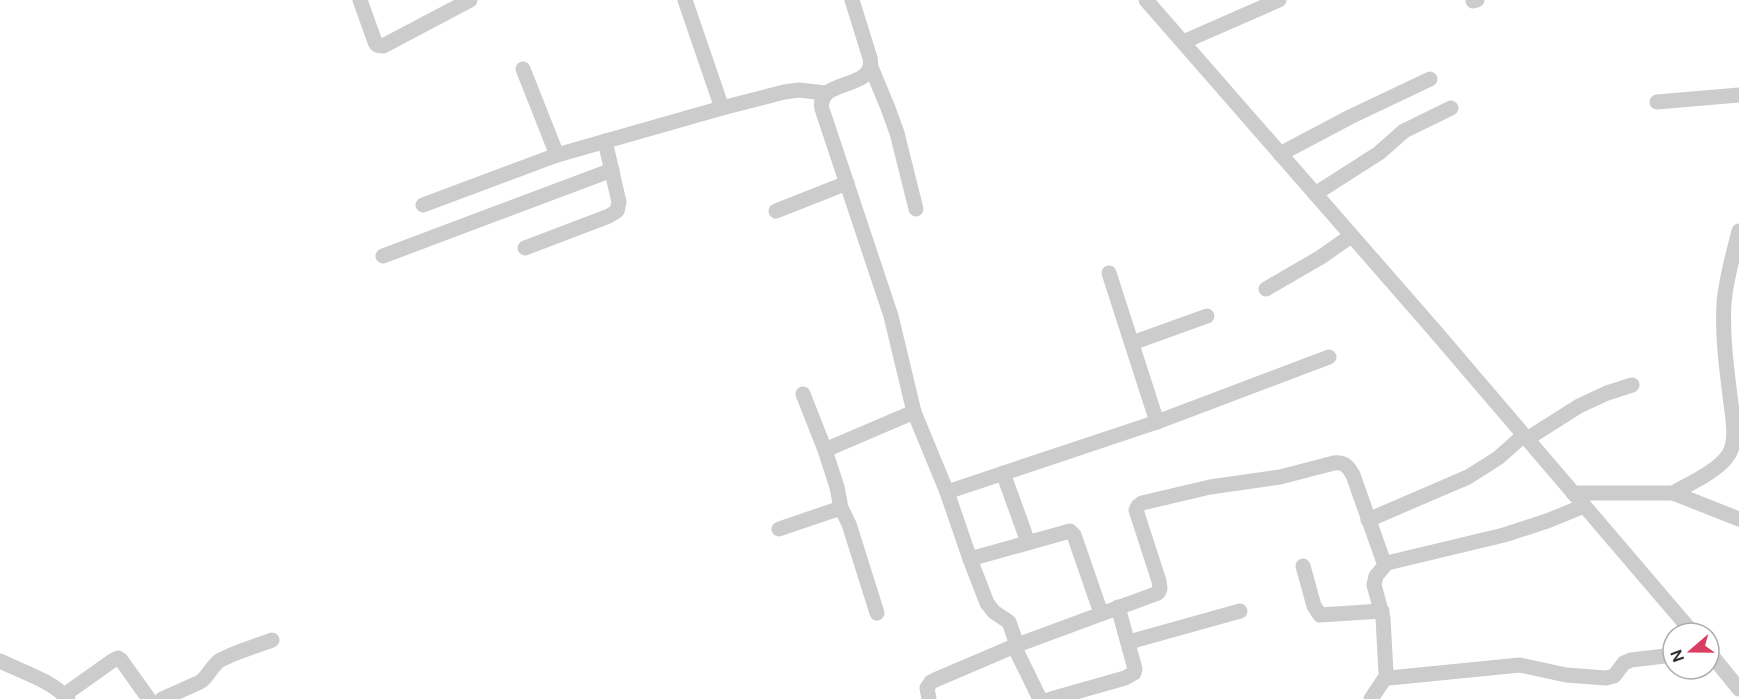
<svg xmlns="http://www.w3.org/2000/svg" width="1739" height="699" viewBox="0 0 1739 699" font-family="'DM Sans',sans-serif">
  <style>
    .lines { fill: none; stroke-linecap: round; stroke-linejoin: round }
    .minor { stroke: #ccc; stroke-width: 15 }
  </style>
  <rect width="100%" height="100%" fill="#fff"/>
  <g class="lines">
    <!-- minor -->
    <g class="minor">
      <polyline points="360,0 375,42 377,45 383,46 470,0"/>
      <polyline points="685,0 722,108"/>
      <path d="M852,0l18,58c7,33 -55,20 -48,51l69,207 23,96 33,80 23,67 17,44 7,9 15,10 8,23"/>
      <polyline points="1146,0 1435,331 1693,633"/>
      <polyline points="1473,1 1477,0"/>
      <polyline points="1183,42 1279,0"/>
      <polyline points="871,67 888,108 897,133 916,209"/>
      <polyline points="523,69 557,155"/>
      <polyline points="1657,102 1739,95"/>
      <polyline points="1280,154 1350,117 1430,79"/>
      <polyline points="1315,194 1379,153 1404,131 1451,108"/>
      <polyline points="423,205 557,155 722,108 784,92 799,90 825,93"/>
      <polyline points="776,211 847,183"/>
      <polyline points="525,248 609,216 617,211 619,202 605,141"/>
      <polyline points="383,256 612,170"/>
      <polyline points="1109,273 1157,422"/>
      <polyline points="1266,289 1321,257 1351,236"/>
      <polyline points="1132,343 1207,316"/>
      <polyline points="803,394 825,450 837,487 841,508 849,524 877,613"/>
      <polyline points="1527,439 1579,406 1607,393 1632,385"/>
      <polyline points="825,450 914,412"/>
      <polyline points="1003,473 1028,542"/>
      <polyline points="947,492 1157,422 1329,357"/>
      <polyline points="1573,493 1673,493 1739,519"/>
      <path d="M1673,493c16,-9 47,-23 56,-39 8,-13 4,-35 2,-50 -4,-33 -9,-67 -7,-101 2,-24 9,-48 15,-72"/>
      <polyline points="1368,520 1468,477 1498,458 1524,435"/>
      <polyline points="779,529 841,508"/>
      <polyline points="970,559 1070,531 1074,535 1101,613"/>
      <polyline points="1387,563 1376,576 1374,585 1383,618 1386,673 1389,678 1520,665 1566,675 1606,678 1614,676 1624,663 1631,660 1673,655"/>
      <polyline points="1303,566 1314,606 1320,615 1382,611"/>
      <polyline points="1129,642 1240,611"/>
      <polyline points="1014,646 1039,697 1042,699"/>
      <polyline points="1709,652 1739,689"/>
      <path d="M0,661c22,11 51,19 68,38"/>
      <polyline points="64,695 112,661 118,658 121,660 149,699"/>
      <path d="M162,699l38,-17c8,-5 11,-15 19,-21 13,-8 38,-15 53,-21"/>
      <path d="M929,699l-2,-11 4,-6 4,-2 82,-35 141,-52 2,-4 -1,-8 -23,-71 2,-4 4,-3 68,-16 70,-10 54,-14c10,-1 14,3 19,12l30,85 4,3 117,-28 43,-14 37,-15"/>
      <polyline points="1051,699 1125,678 1134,673 1135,669 1118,607"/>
      <polyline points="1371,699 1387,675"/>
    </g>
  </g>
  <!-- north arrow -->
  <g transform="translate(1691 651) rotate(250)"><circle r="28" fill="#ffffff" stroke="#acacac" stroke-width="1.5"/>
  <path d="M0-4.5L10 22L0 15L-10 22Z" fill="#da3d62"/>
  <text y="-9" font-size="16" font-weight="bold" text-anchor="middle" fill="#2f2f2f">N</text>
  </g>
</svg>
